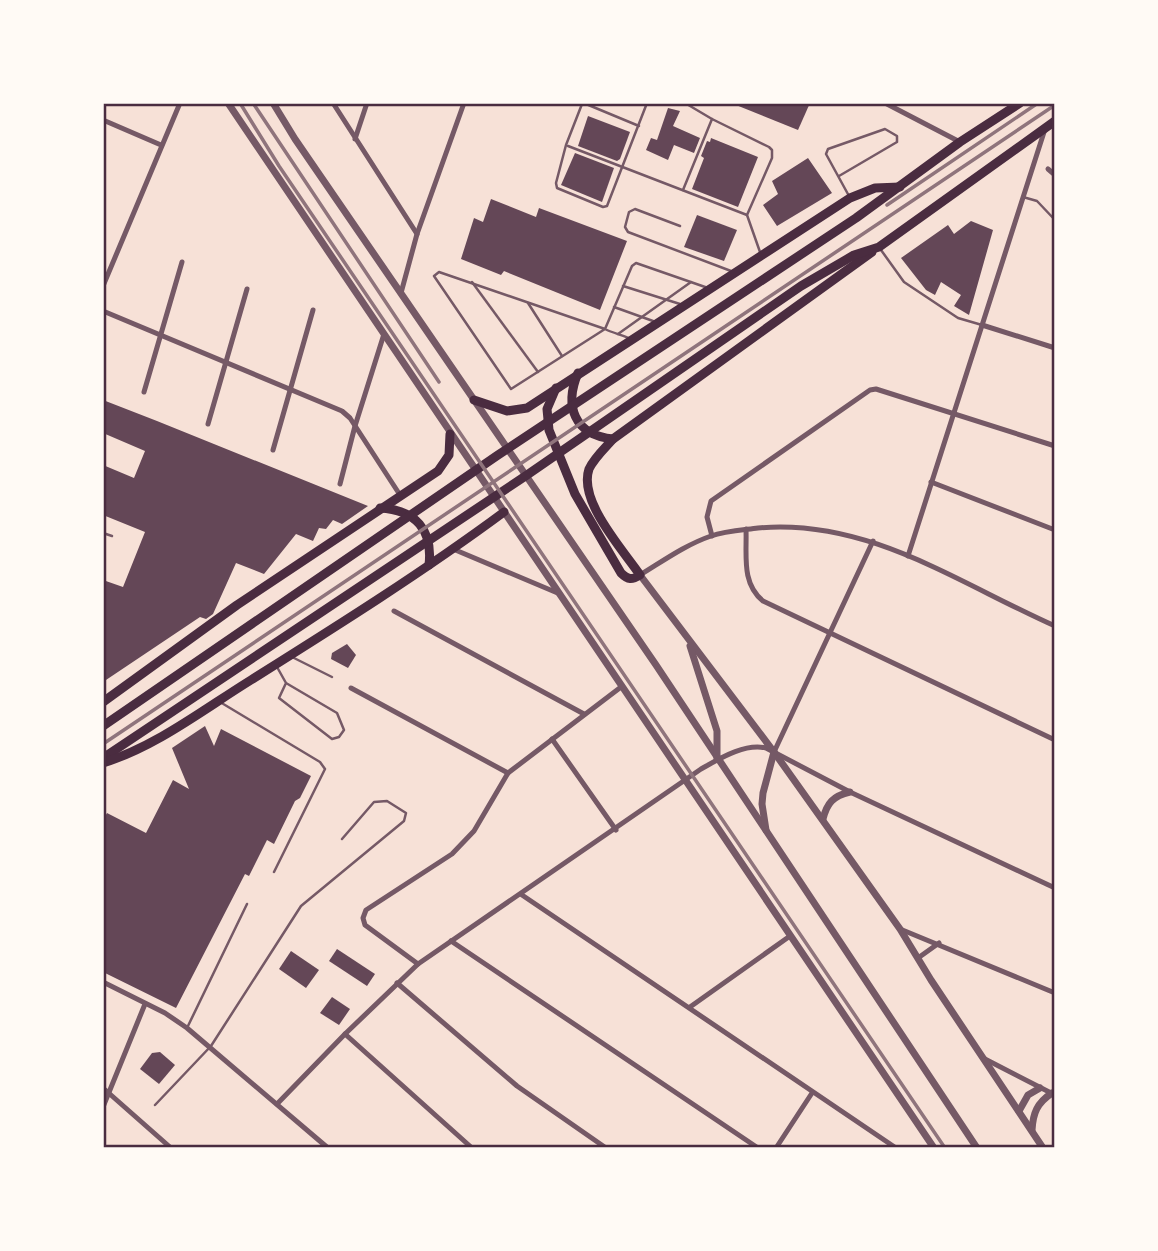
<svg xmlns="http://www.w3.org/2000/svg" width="1158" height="1251" viewBox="0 0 1158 1251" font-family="Manrope,sans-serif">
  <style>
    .building { fill: #644757 }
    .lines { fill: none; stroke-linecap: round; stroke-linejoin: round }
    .service { stroke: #755966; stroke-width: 2.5 }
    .minor { stroke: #755966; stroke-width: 5 }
    .tertiary { stroke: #755966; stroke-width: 7 }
    .trunk { stroke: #4a2c40; stroke-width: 9 }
    .rail { stroke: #8f747c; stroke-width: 3.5 }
    .neatline { fill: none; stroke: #4a2c40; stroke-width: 2.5 }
  </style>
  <rect width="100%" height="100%" fill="#f7e1d7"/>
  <!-- building -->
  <g class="building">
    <polygon points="731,103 810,103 798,130"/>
    <polygon points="668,108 680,111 673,126 700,138 694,153 674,145 668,160 646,150 651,138 657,140"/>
    <polygon points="588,116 630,132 620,159 617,161 578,146"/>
    <polygon points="711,138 758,157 738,207 692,189 704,158 701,156 707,141 710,142"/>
    <polygon points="575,153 614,168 602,202 561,185"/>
    <polygon points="808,158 832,193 777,226 763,205 778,194 772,181"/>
    <polygon points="491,199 536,217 539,208 627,241 600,310 504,271 501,275 461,259 474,218 483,222"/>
    <polygon points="697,215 737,230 724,261 684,247"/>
    <polygon points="971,221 993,230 969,315 954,306 961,295 941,282 935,295 926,290 901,258 948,225 954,234"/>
    <polygon points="103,400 157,421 368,506 342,524 333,520 326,529 319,528 313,541 296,534 264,574 236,563 213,614 206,619 200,617 103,682 103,580 123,587 145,532 103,515 103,465 134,478 145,451 103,433"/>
    <polygon points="347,644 356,655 348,668 331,659 332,653"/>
    <polygon points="205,726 214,746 221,729 311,776 300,798 295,801 274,844 267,840 249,876 245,874 176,1008 103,972 103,820 107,813 146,833 173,780 189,789 172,748"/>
    <polygon points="337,949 375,974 367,986 329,961"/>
    <polygon points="291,951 319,970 306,988 279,969"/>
    <polygon points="332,997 350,1009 339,1025 320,1013"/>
    <polygon points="160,1052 175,1065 159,1084 140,1069 152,1053"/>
  </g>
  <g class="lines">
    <!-- service -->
    <g class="service">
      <polyline points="685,103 712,119"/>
      <polyline points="639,126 586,104 582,104 566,145 556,183 557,188 603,207 607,206 647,103"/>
      <polyline points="568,146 747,215"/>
      <polyline points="839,176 897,142 897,136 885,129 828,149 826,154 849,196"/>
      <polyline points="683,190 712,119 769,147 772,150 772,158 747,215 760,252"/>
      <polyline points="1023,197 1037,201 1055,220"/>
      <polyline points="680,226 635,209 629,212 625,227 628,232 731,271"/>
      <polyline points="881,250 904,282 958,318 982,325"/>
      <polyline points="472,282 538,372"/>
      <polyline points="623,286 680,304"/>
      <polyline points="528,303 562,356"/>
      <polyline points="614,307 653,321"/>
      <polyline points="618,334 691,282"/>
      <path d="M631,339c-9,-4 -18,-6 -26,-10l-166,-57 -5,4 77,113 94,-60 27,-63 4,-3 72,25"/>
      <polyline points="103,533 112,536"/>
      <polyline points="292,657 332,677"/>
      <polyline points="277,667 286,683 337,713 344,730 339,737 332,739 279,698 286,683"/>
      <polyline points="220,702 320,762 325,769 274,872"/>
      <polyline points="187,1028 247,904"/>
      <polyline points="155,1105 211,1046 301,906 404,821 406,813 387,801 374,802 342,839"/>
    </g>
    <!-- minor -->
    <g class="minor">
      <polyline points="333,103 417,234"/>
      <polyline points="885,103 960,142"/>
      <polyline points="103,120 161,145"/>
      <polyline points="355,139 367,103"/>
      <polyline points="1048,169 1055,175"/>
      <polyline points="103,286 180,103"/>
      <polyline points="401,293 417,234 464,103"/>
      <polyline points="103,311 342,411 350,418 400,495"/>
      <polyline points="982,325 1055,348"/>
      <polyline points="144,392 182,262"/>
      <polyline points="208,424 247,289"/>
      <polyline points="273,450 313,310"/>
      <polyline points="931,482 1055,530"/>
      <polyline points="340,484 355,426 384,334"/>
      <path d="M746,529c1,26 -5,54 17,72l292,139"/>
      <polyline points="712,536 707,517 711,501 870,390 876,389 1055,446"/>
      <polyline points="453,549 560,594"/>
      <polyline points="908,556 1045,129"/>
      <path d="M640,575c23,-14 45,-30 71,-39 14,-5 32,-6 47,-8 110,-10 200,55 297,98"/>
      <polyline points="394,611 584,714"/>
      <polyline points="351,688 508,773"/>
      <polyline points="552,739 616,830"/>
      <polyline points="774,752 873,541"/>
      <polyline points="522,895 896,1148"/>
      <polyline points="900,929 1055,993"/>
      <polyline points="451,941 758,1148"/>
      <polyline points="918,958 939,943"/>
      <polyline points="418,964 365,925 363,918 366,910 452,854 474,831 508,773 621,687"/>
      <polyline points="103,982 165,1013 187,1028 328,1148"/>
      <polyline points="397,983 517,1086 606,1148"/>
      <polyline points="690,1007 790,936"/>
      <polyline points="345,1034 472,1148"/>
      <polyline points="983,1058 1055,1095"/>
      <polyline points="103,1088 171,1148"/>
      <path d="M277,1104l68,-70 73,-70 283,-195c18,-10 43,-26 65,-21l84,44 205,96"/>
      <polyline points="103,1107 145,1004"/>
      <polyline points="776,1148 812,1093"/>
    </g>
    <!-- tertiary -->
    <g class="tertiary">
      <polyline points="228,103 934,1148"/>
      <polyline points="273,103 295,139 656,665 977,1148"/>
      <polyline points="640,575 774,752 900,929 931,980 1043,1148"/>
      <polyline points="690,646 717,731 717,759"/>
      <path d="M823,819c4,-16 10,-23 27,-27"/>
      <polyline points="766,830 762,804 763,793 774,752"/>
      <polyline points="1019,1111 1028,1095 1040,1088"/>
      <path d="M1032,1130c1,-17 5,-27 20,-37"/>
    </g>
    <!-- trunk -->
    <g class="trunk">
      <path d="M578,373c-14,33 -4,62 35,66"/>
      <path d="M556,388l-9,21 2,21 26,64 46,79c7,7 11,7 19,2 -17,-25 -62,-74 -51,-106 5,-11 16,-21 24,-30l259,-187"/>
      <polyline points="474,400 507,411 527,408 850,198 875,188 900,187"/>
      <path d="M380,508c36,2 53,22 49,57"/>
      <polyline points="103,702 237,605 438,471 449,455 450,434"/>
      <polyline points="103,726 498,455 856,218 960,142 1020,103"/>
      <polyline points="103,758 527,475 801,286 854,255 879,247 1055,121"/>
      <path d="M103,763c54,-17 101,-54 148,-83 86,-54 172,-108 253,-168"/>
    </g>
    <!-- rail -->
    <g class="rail">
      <polyline points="240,103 279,166 945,1148"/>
      <polyline points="253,103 439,382"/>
      <polyline points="887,205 1038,103"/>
      <polyline points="103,744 1055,105"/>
    </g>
  </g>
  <!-- border -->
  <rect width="1158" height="1251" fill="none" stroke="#fffaf5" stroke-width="210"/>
  <rect x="105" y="105" width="948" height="1041" class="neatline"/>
</svg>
